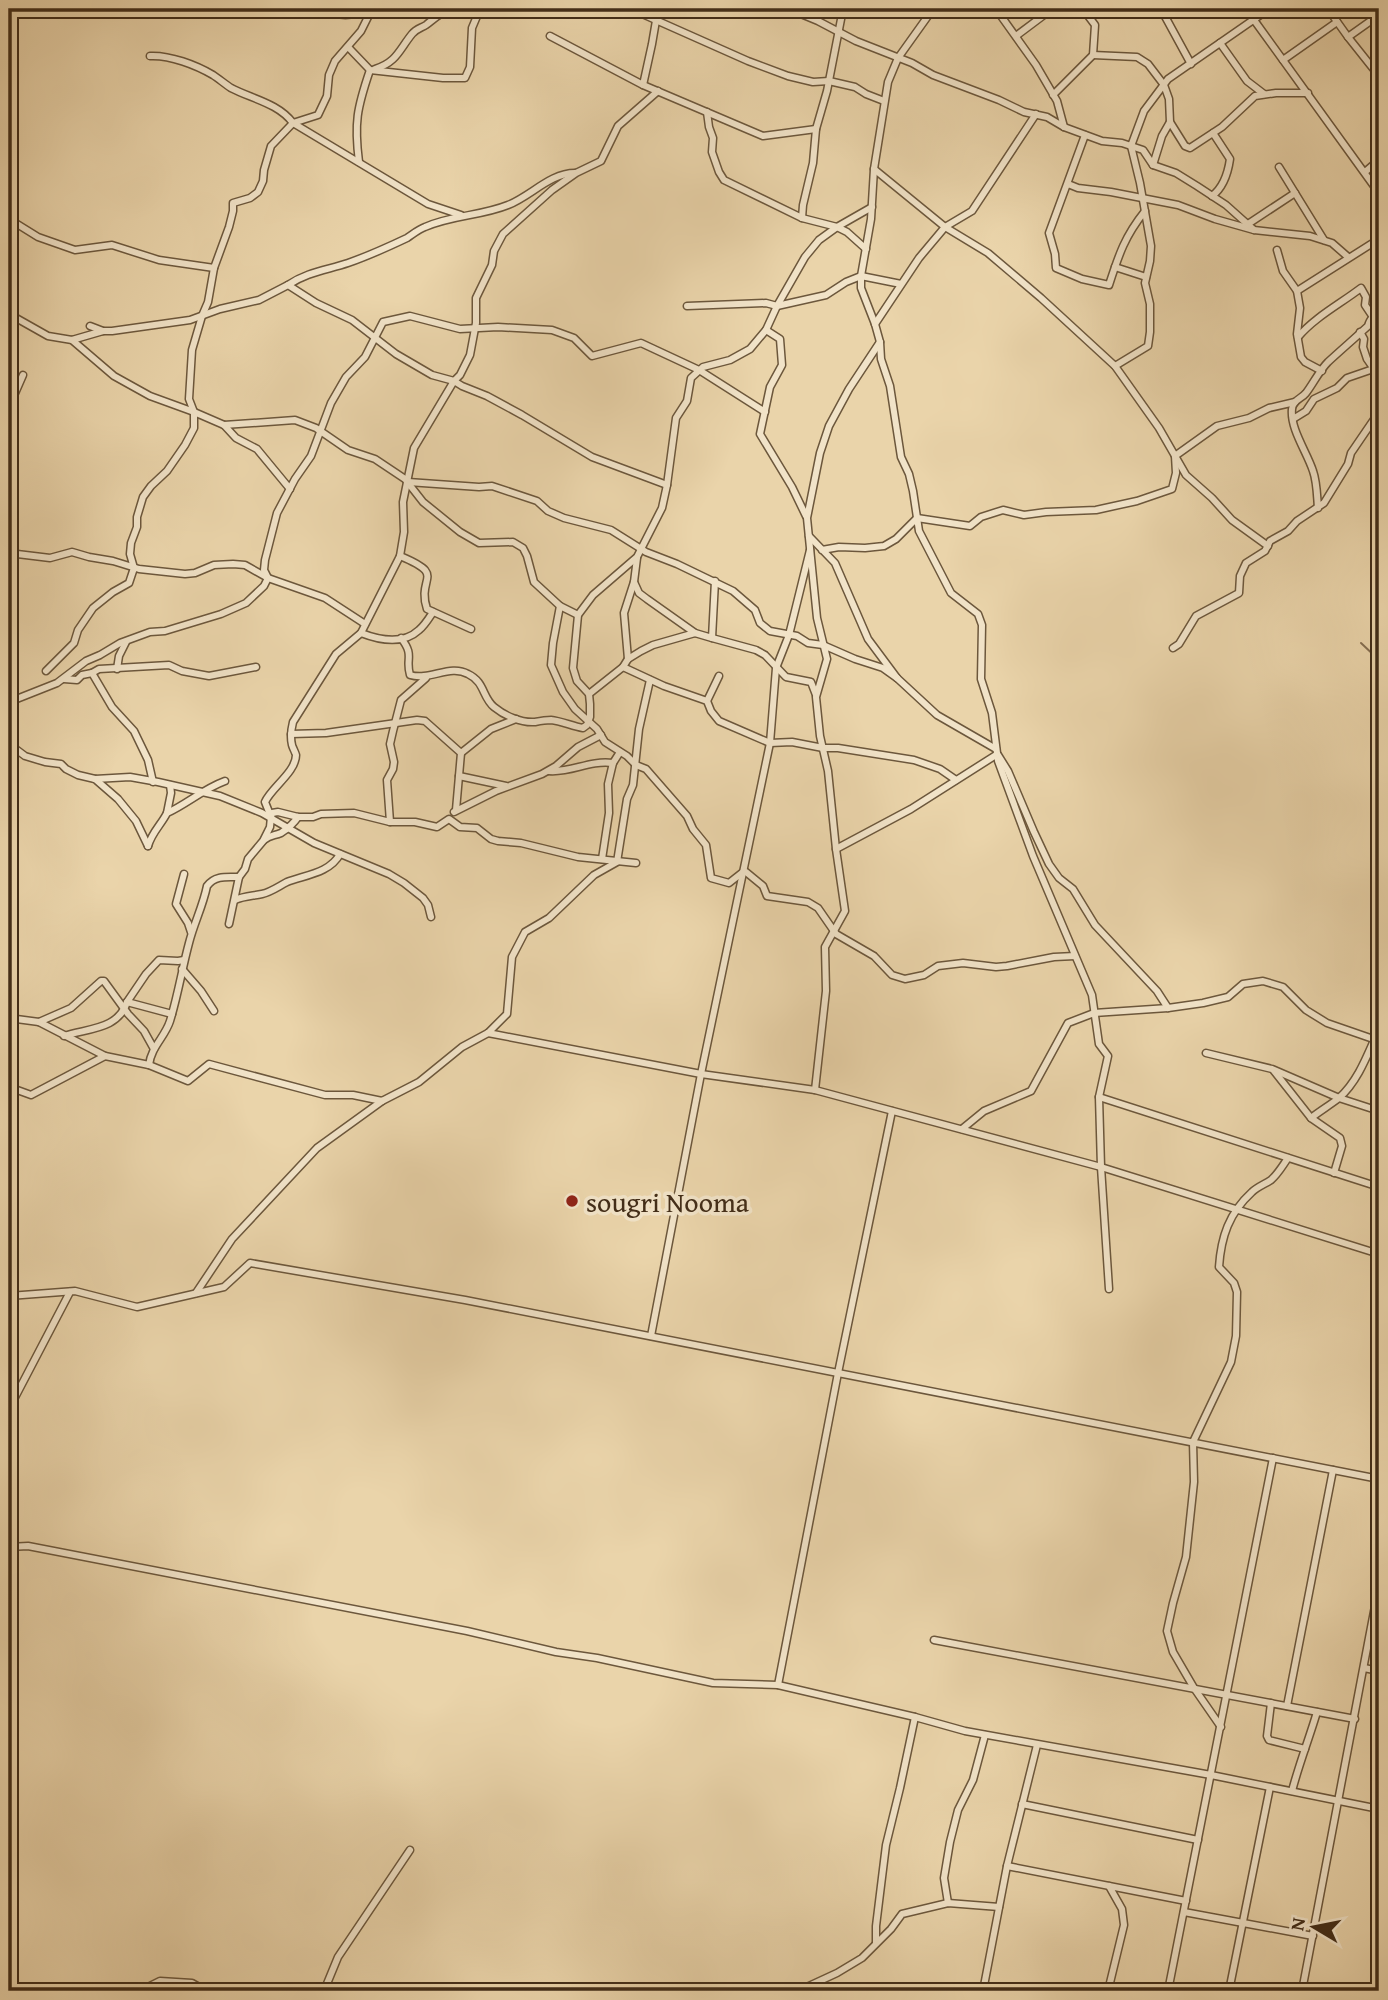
<svg xmlns="http://www.w3.org/2000/svg" width="1388" height="2000" viewBox="0 0 1388 2000" font-family="'Gentium Book Plus',serif">
  <style>
    .lines { fill: none; stroke-linecap: round; stroke-linejoin: round }
    .stream { stroke: #856f52; stroke-width: 2 }
    .minor-casing { stroke: #6c573c; stroke-width: 9 }
    .minor { stroke: #f1e3c8; stroke-width: 6 }
    .poi-dot { fill: #8f2418; stroke: #f1e3c8; stroke-width: 2.5 }
    .labels { text-anchor: middle; dominant-baseline: central; stroke-width: 7; stroke-linejoin: round; paint-order: stroke }
    .poi-label { font-size: 28px; fill: #422d18; stroke: #f1e3c8; text-anchor: start }
  </style>
  <rect width="100%" height="100%" fill="#ead4aa"/>
  <filter id="stains"><feTurbulence type="fractalNoise" baseFrequency=".00286" numOctaves="4"/><feColorMatrix values="0 0 0 0 .2 0 0 0 0 .09 0 0 0 0 .02 0 0 0 .5 -.17"/></filter>
  <radialGradient id="worn" r=".72"><stop offset=".6" stop-color="#630" stop-opacity="0"/><stop offset="1" stop-color="#630" stop-opacity=".3"/></radialGradient>
  <g class="lines">
    <!-- stream -->
    <polyline class="stream" points="1361,643 1379,660"/>
    <defs>
      <g id="minor">
        <path d="M326,9c12,8 27,8 39,0"/>
        <polyline points="631,9 748,61 788,76 813,82 829,81 855,87 866,94 884,101"/>
        <polyline points="789,9 818,21 856,41 912,63 933,75 999,100 1024,112 1047,117 1064,127 1102,141 1122,143 1143,150 1153,165 1176,173 1197,186 1226,205 1254,230"/>
        <polyline points="933,9 898,58 888,82 874,169 871,219 861,276 861,288 875,324 880,342 881,359 890,386 901,457 909,474 913,491 919,531 951,593 978,614 982,625 981,679 992,713 998,761 1033,856 1092,995 1099,1044 1108,1056 1099,1097 1101,1167 1109,1289"/>
        <polyline points="996,9 1036,65 1057,101 1064,127"/>
        <polyline points="1161,9 1191,64"/>
        <polyline points="1328,9 1348,37 1379,76"/>
        <polyline points="1254,20 1379,193"/>
        <polyline points="550,36 643,85 763,136 816,129"/>
        <polyline points="1016,36 1052,9"/>
        <polyline points="1348,37 1379,15"/>
        <polyline points="1220,43 1247,81 1264,94"/>
        <polyline points="348,47 370,70 443,78 465,78 470,67 472,28 480,9"/>
        <polyline points="1093,55 1137,57 1148,64 1164,85 1169,99 1170,122 1185,146 1190,148 1222,127 1255,96 1276,93 1308,93"/>
        <path d="M150,56c20,-1 46,9 63,19 6,4 12,9 18,13 21,11 47,15 62,35l135,81 33,11"/>
        <polyline points="1283,60 1337,22"/>
        <path d="M375,69c22,-7 24,-19 37,-35 4,-5 9,-6 14,-9 9,-7 14,-12 24,-16"/>
        <polyline points="643,85 652,44 658,9"/>
        <polyline points="1053,95 1093,55 1095,25 1083,9"/>
        <polyline points="707,112 709,127 713,138 712,152 719,172 724,180 802,218 837,227 847,232 866,249"/>
        <path d="M1085,135l-36,98 6,21 1,14 26,11 27,6c10,-31 16,-49 36,-74"/>
        <path d="M359,162c-5,-39 -2,-54 11,-92"/>
        <polyline points="1153,165 1162,136 1170,122"/>
        <polyline points="1279,167 1324,240"/>
        <polyline points="874,169 945,227 988,253 1041,298 1115,366 1159,428 1186,475 1212,498 1232,520 1268,546"/>
        <polyline points="1365,172 1379,160"/>
        <polyline points="1068,184 1078,188 1111,192 1178,205 1215,219 1254,230 1310,236 1332,243 1348,257"/>
        <path d="M1212,196c12,-9 16,-23 18,-37l-17,-26"/>
        <polyline points="802,218 803,205 813,163 816,129 827,91 843,9"/>
        <polyline points="9,219 38,237 75,250 112,245 159,260 214,268"/>
        <polyline points="1248,224 1295,193"/>
        <polyline points="1277,250 1283,271 1297,291 1300,308 1297,334 1301,357 1305,362 1322,371"/>
        <polyline points="1115,267 1146,277"/>
        <path d="M288,285c19,-13 39,-15 60,-22 20,-7 40,-16 59,-25 6,-4 12,-9 18,-11 27,-12 56,-11 83,-22 23,-9 42,-32 67,-32"/>
        <polyline points="1297,291 1379,239"/>
        <polyline points="687,306 766,303 777,306 826,295 846,282 861,276 901,284"/>
        <polyline points="9,314 48,336 72,340 114,376 150,396 194,412 224,425 236,438 257,449 290,489"/>
        <polyline points="875,324 919,258 945,227 972,211 1036,114"/>
        <polyline points="90,326 103,331 112,331 190,320 220,309 259,300 288,285 316,303 352,320 396,354 432,375 454,381 462,386 487,396 522,415 592,457 667,485"/>
        <polyline points="766,330 780,339 782,365 770,387 760,434 792,487 806,516"/>
        <polyline points="1360,332 1364,339 1363,347 1367,359 1374,369 1379,389"/>
        <path d="M1298,337c17,-20 42,-33 63,-49l5,9 -1,8 8,12"/>
        <polyline points="72,340 103,331"/>
        <polyline points="1115,366 1148,346 1150,332 1150,304 1145,283 1150,261 1151,246 1140,183 1131,146 1144,111 1168,79 1269,9"/>
        <polyline points="9,407 23,375"/>
        <polyline points="1293,419 1306,411 1314,399 1337,388 1347,378 1379,367"/>
        <polyline points="224,425 295,420 316,428 348,450 375,459 405,479 423,502 460,532 479,543 513,542 523,548 527,556 534,582 560,606 578,615"/>
        <polyline points="408,482 479,487 492,486 537,501 548,511 564,518 611,530 646,552 677,564 733,591 755,610 760,623 770,631 797,636 808,643 823,645 855,659 883,668 897,678"/>
        <path d="M1318,508c-1,-12 -1,-26 -5,-37 -6,-19 -23,-42 -21,-62 1,-9 9,-10 14,-16 7,-9 13,-22 22,-31 13,-12 27,-24 40,-36 2,-7 4,-9 11,-11"/>
        <polyline points="809,536 835,563 868,639 897,678 937,715 996,749"/>
        <polyline points="822,550 839,547 865,548 884,546 896,539 917,518 970,526 981,517 1003,510 1024,515 1046,512 1096,510 1137,501 1172,489 1176,473 1175,456 1217,426 1249,418 1269,408 1295,402"/>
        <polyline points="9,553 50,558 72,552 89,557 113,561 139,569 185,574 195,573 214,565 233,564 245,565 268,578 325,598 365,624"/>
        <path d="M400,556c48,20 16,20 27,53l44,20"/>
        <polyline points="634,582 639,593 647,599 695,633 712,638 715,581"/>
        <polyline points="560,606 553,643 551,665 563,692 575,709 597,729 605,742 627,756 636,765 646,769 687,816 693,829 706,845 711,878 729,883 743,872 746,872 763,886 767,896 808,902 818,908 836,934 874,956 892,975 905,979 924,975 938,966 963,963 996,967 1007,966 1054,957 1075,956"/>
        <path d="M361,633c18,7 42,12 58,-3 6,-5 10,-12 14,-18"/>
        <path d="M401,638c14,18 4,20 9,37 20,6 40,-11 58,-1 17,8 14,23 26,33 11,9 27,16 41,15 5,-1 11,-2 16,-2 10,1 21,6 32,8l4,-3 3,-8v-13l-1,-10 -12,-13 -4,-13 5,-53 15,-20 44,-38 25,-49 5,-23 9,-67 11,-17 4,-23 12,-11 27,-7 20,-11 16,-19 11,-24 28,-49 14,-17 18,-13 35,-20"/>
        <polyline points="712,638 756,650 765,655 786,677 811,682 816,695"/>
        <polyline points="1173,648 1179,644 1196,616 1239,593 1240,576 1246,563 1265,551 1270,541 1288,531 1297,521 1324,503 1348,464 1351,453 1379,412"/>
        <polyline points="628,659 624,613 634,582 637,558"/>
        <polyline points="623,667 664,686 707,701 711,711 719,721 770,743 792,742 823,748 838,748 914,760 940,769 956,780"/>
        <polyline points="117,669 119,656 126,642"/>
        <polyline points="46,671 74,643 78,630 93,608 113,592 129,583 134,568 130,554 131,543 137,527 137,517 143,497 151,486 167,471 185,445 194,428 194,412 189,399 192,350 202,316 208,302 214,268 229,227 233,211 233,203 250,198 258,192 263,181 264,170 271,146 293,123 318,115 327,96 329,75 335,61 361,31 372,9"/>
        <polyline points="92,673 99,669 169,665 182,671 209,676 256,667"/>
        <polyline points="64,679 77,680 82,675 92,673 112,707 134,731 148,760 153,782"/>
        <polyline points="589,694 623,667 628,659 641,651 653,645 695,633"/>
        <polyline points="707,701 719,676"/>
        <polyline points="9,702 57,683 86,661 100,655 120,643 150,632 165,631 221,614 246,603 264,586 268,578 264,570 265,560 277,513 295,479 311,456 331,403 346,377 365,357 383,322 410,316 460,329 498,327 552,330 574,338 592,356 641,343 699,370 765,412"/>
        <polyline points="291,734 326,733 417,720 425,721 461,753 456,810"/>
        <polyline points="9,744 25,756 45,762 61,764 66,769 78,775 95,779 118,799 136,821 148,846"/>
        <polyline points="461,753 491,729 516,719"/>
        <polyline points="998,755 1008,771 1034,832 1049,864 1059,878 1073,889 1095,925 1157,991 1168,1008"/>
        <path d="M549,771c23,2 39,-11 64,-8l7,-11"/>
        <polyline points="459,776 506,786"/>
        <polyline points="95,779 130,777 158,782 220,796 262,813 314,843 389,874 404,883 423,898 428,905 431,917"/>
        <polyline points="454,812 496,791 542,774 556,766 578,747 601,735"/>
        <polyline points="167,813 171,793 170,785"/>
        <polyline points="271,817 272,813 278,812 298,817 313,817 321,814 354,813 390,822 415,822 437,827 449,819 460,827 477,828 491,839 498,841 521,843 578,857 636,863"/>
        <polyline points="390,822 387,780 393,769 394,762 390,744 393,731 401,700 426,678"/>
        <path d="M264,840c6,-5 10,-4 17,-7 6,-4 13,-10 17,-16"/>
        <path d="M148,846c4,-14 13,-21 19,-33 20,-9 36,-24 58,-32"/>
        <polyline points="836,849 911,809 996,755"/>
        <polyline points="602,859 609,813 608,784 613,763"/>
        <polyline points="184,874 176,904 188,923 191,932"/>
        <path d="M235,900c9,-4 18,-4 27,-6 9,-2 17,-8 25,-12 18,-7 43,-9 53,-28"/>
        <path d="M229,924l10,-47 6,-8 3,-10 15,-18 7,-14 1,-10 -6,-15c6,-14 31,-30 31,-47 0,-1 -4,-9 -4,-10 -2,-8 -1,-15 1,-23l43,-68 25,-21 39,-77 4,-24 -1,-30 11,-54 40,-67 6,-6 10,-20 6,-32v-25l16,-33 2,-14 9,-17 49,-44 24,-17 25,-12 17,-35 40,-35"/>
        <polyline points="182,969 201,991 214,1011"/>
        <polyline points="127,1002 146,974 159,960 178,961 184,960"/>
        <polyline points="9,1018 39,1022 105,1056"/>
        <polyline points="39,1022 71,1008 101,981 104,981 128,1014 144,1031 154,1049"/>
        <polyline points="488,1033 701,1074 815,1090 1101,1167 1379,1254"/>
        <path d="M64,1036c24,-8 54,-6 63,-34l45,12"/>
        <polyline points="1206,1053 1272,1069 1339,1098 1379,1111"/>
        <path d="M149,1065c2,-18 16,-28 21,-44 8,-26 12,-52 19,-78 5,-20 14,-37 18,-57 8,-11 20,-9 32,-9"/>
        <polyline points="1274,1071 1311,1118 1340,1138 1342,1146 1334,1173"/>
        <polyline points="9,1087 31,1095 105,1056 149,1065 188,1081 209,1064 325,1095 353,1095 382,1101 419,1082 462,1047 488,1033 507,1014 512,957 525,932 549,918 594,875 617,862 627,799 633,785 639,729 650,680"/>
        <polyline points="815,1090 826,991 825,947 845,911 836,849 828,771 820,736 816,697 827,659 817,618 807,518 820,453 829,426 849,389 880,342"/>
        <polyline points="1099,1097 1379,1187"/>
        <path d="M1311,1118c9,-7 19,-13 28,-20 20,-18 29,-45 40,-69"/>
        <polyline points="962,1129 984,1111 1031,1091 1068,1023 1094,1013 1168,1008 1203,1003 1228,997 1243,984 1263,981 1283,987 1306,1010 1327,1023 1379,1041"/>
        <polyline points="196,1293 232,1239 317,1148 382,1101"/>
        <polyline points="9,1296 75,1291 137,1307 224,1287 250,1263 465,1300 1379,1479"/>
        <polyline points="651,1336 701,1074 770,743 776,668 789,635 810,550"/>
        <polyline points="9,1402 11,1405 70,1292"/>
        <polyline points="9,1547 28,1546 467,1631 556,1652 597,1658 713,1683 778,1685 915,1717 965,1731 1211,1775 1379,1809"/>
        <polyline points="934,1640 1355,1719"/>
        <polyline points="1364,1668 1379,1671"/>
        <polyline points="778,1685 838,1373 892,1111"/>
        <polyline points="1271,1703 1267,1736 1269,1740 1305,1749"/>
        <polyline points="1287,1706 1333,1470"/>
        <path d="M1221,1727l-27,-39 -21,-36 -6,-21 6,-28 13,-46 8,-75 -1,-40 38,-80 5,-26 1,-44 -3,-9 -15,-16c2,-30 10,-54 33,-75 5,-5 13,-8 19,-12 7,-6 12,-15 17,-22"/>
        <path d="M1292,1791c7,-27 17,-52 25,-79"/>
        <polyline points="1022,1804 1198,1840"/>
        <polyline points="1007,1866 1186,1901"/>
        <polyline points="948,1903 944,1878 950,1842 958,1810 973,1780 985,1735"/>
        <polyline points="1184,1912 1313,1936"/>
        <polyline points="876,1943 876,1926 886,1845 900,1788 915,1717"/>
        <polyline points="140,1991 160,1981 192,1983 206,1991"/>
        <polyline points="324,1991 338,1957 410,1850"/>
        <polyline points="798,1991 837,1973 862,1958 891,1929 902,1914 948,1903 999,1907"/>
        <polyline points="983,1991 1007,1866 1037,1745"/>
        <polyline points="1108,1991 1124,1925 1122,1909 1109,1886"/>
        <polyline points="1168,1991 1273,1458"/>
        <polyline points="1229,1991 1270,1787"/>
        <polyline points="1302,1991 1379,1585"/>
      </g>
    </defs>
    <!-- minor casing -->
    <use href="#minor" class="minor-casing"/>
    <!-- minor -->
    <use href="#minor" class="minor"/>
  </g>
  <!-- markers -->
  <circle class="poi-dot" cx="572" cy="1201" r="7"/>
  <g class="labels">
    <!-- poi labels -->
    <g class="poi-label">
      <text x="586" y="1201">sougri Nooma</text>
    </g>
  </g>
  <!-- margin -->
  <rect width="1388" height="2000" fill="none" stroke="#ead4aa" stroke-width="35"/>
  <rect x="10" y="10" width="1367" height="1979" fill="none" stroke="#422d18" stroke-width="3.5"/>
  <rect x="18" y="18" width="1353" height="1965" fill="none" stroke="#422d18" stroke-width="2"/>
  <!-- north arrow -->
  <g transform="translate(1314 1927) rotate(280)" stroke="#f1e3c8" stroke-width="5" paint-order="stroke">
  <path d="M0-5L12 26L0 18L-12 26Z" fill="#422d18"/>
  <text y="-10" font-size="19" font-weight="bold" text-anchor="middle" fill="#422d18">N</text>
  </g>
  <rect width="100%" height="100%" filter="url(#stains)"/>
  <rect width="100%" height="100%" fill="url(#worn)"/>
</svg>
